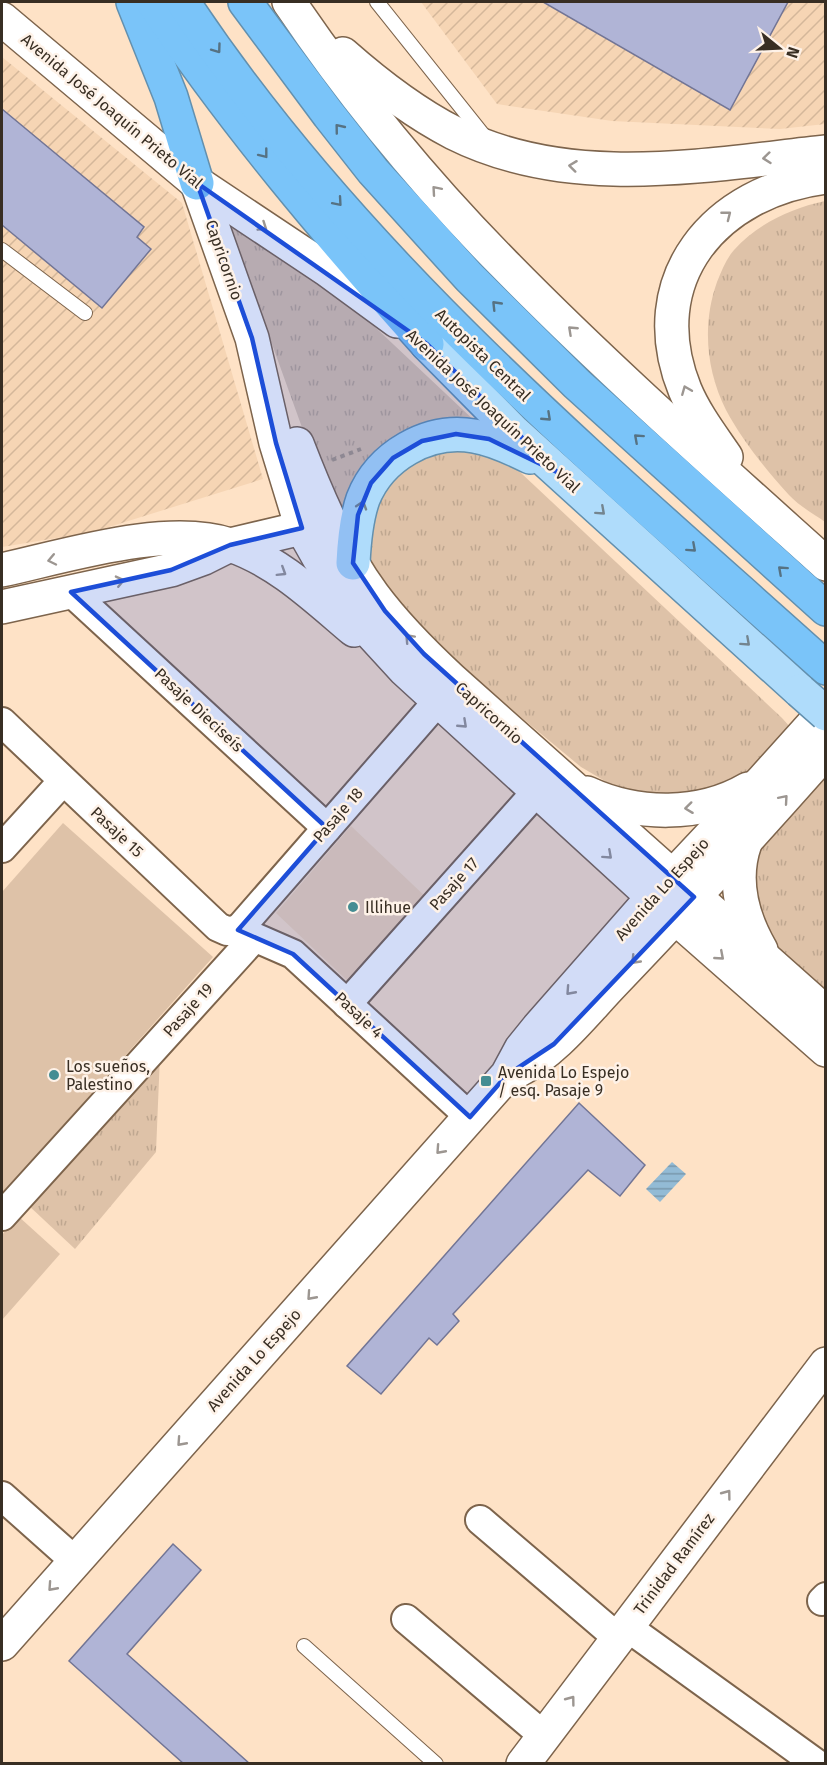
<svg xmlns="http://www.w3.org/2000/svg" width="827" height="1765" viewBox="0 0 827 1765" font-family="'Fira Sans',sans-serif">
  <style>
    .built { fill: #f6d5b4 }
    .industrial { fill: url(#industrial-furrows) }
    .grass { fill: url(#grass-tufts) }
    .pitch { fill: #dec2a8 }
    .water { fill: url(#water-rules) }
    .building { fill: #b0b4d6; stroke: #727595; stroke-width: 1.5 }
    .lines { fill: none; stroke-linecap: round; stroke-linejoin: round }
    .lane-casing { stroke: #7d644c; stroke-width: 16 }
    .street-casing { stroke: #7d644c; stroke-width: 32 }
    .secondary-casing { stroke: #7d644c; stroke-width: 36 }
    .primary-casing { stroke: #6390ae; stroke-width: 36 }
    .highway-casing { stroke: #6390ae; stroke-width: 36 }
    .path { stroke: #ab9782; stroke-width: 4; stroke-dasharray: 4.5 4.5; stroke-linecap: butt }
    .lane { stroke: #fff; stroke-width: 14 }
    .street { stroke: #fff; stroke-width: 28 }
    .secondary { stroke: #fff; stroke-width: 33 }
    .primary { stroke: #afdcfb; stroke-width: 33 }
    .highway { stroke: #7ac4f9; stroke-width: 33 }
    .primary-bridge-casing { stroke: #6390ae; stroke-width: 36; stroke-linecap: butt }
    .primary-bridge { stroke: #afdcfb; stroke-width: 33 }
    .oneway { stroke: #567283 }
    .oneway2 { stroke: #9c9691 }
    .oneway3 { stroke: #74858f }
    .marked { fill: #1d4ed8; fill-opacity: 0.2; stroke: #1d4ed8; stroke-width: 4.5; stroke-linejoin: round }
    .poi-dot { fill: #458d93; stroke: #fef2e8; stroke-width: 2 }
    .labels { text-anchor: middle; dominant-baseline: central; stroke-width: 5; stroke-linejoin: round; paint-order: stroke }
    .street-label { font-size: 16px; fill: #382e23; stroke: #fef2e8 }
    .poi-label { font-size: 16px; fill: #382e23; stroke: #fef2e8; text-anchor: start }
  </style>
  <defs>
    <pattern id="industrial-furrows" width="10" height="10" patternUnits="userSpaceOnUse" patternTransform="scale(1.5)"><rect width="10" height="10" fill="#f6d5b4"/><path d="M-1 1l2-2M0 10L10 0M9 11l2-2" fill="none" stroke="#d4b79a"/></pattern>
    <pattern id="grass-tufts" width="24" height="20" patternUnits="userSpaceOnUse" patternTransform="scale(1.5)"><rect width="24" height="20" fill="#dec2a8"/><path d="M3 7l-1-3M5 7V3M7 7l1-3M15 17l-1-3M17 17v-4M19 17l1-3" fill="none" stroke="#bfa790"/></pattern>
    <pattern id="water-rules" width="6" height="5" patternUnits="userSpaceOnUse" patternTransform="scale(1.5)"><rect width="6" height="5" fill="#93bbd5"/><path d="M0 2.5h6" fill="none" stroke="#7998ac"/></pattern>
  </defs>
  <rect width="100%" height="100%" fill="#fee2c6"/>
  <!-- built -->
  <polygon class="built" points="351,826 430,901 352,985 276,913"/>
  <!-- industrial -->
  <g class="industrial">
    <polygon points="421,2 825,2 825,124 780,129 612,121 497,104"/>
    <polygon points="2,57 182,203 263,479 93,532 2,547"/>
  </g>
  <!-- grass -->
  <g class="grass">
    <path d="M825,201h1l-1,321c-11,-8 -26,-16 -36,-27 -23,-25 -47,-55 -63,-85 -20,-40 -24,-86 -9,-128 5,-12 9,-23 17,-32 23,-26 58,-42 91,-49z"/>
    <polygon points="224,211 342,296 479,425 452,424 335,519"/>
    <polygon points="441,446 503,456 782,718 791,728 751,771 685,801 627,794 581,767 422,635 369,561 374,504 384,482"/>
    <polygon points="825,768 825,1001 755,923 751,861"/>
    <polygon points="160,1055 156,1152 75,1249 27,1204"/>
  </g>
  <!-- pitch -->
  <g class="pitch">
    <polygon points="63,823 213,957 2,1194 2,892"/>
    <polygon points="18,1216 60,1254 2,1320 2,1235"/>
  </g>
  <!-- water -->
  <polygon class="water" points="672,1162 686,1174 660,1202 646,1189"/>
  <!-- building -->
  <g class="building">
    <polygon points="543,2 788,2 730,110"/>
    <polygon points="2,109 144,227 137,237 151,249 102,308 2,225"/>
    <polygon points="579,1103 645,1165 620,1196 588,1170 453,1314 459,1321 437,1345 429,1338 381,1394 347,1366"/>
    <polygon points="173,1544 201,1570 127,1654 250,1764 184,1764 69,1661"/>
  </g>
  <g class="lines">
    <defs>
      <g id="lane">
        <polyline points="377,2 484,136"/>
        <polyline points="2,250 85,313"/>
        <polyline points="304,1646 436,1764"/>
      </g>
      <g id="street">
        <polyline points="71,592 327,828"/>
        <polyline points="2,722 218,927 227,931 238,930"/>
        <polyline points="2,848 63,781"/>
        <polyline points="238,930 438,701"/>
        <polyline points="238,930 293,954 470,1117"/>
        <polyline points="347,1004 537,791"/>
        <polyline points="2,1216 254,938"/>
        <polyline points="2,1496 75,1561"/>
        <polyline points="480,1520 618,1638"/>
        <polyline points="822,1601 826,1597"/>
        <polyline points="406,1619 544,1736"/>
        <polyline points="627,1627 817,1764"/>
      </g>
      <g id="secondary">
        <path d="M289,2c63,93 136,182 215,262 103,105 213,202 322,300"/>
        <polyline points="2,19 197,183 326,269 397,321"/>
        <path d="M343,54c34,30 70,58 111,79 116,58 249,32 372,19"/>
        <polyline points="197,183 252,338 276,443 302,528 319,558 348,603 372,634 405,670 676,918 826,1050"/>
        <path d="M297,444c20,52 43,106 76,151 23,31 50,58 78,84l375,334"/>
        <path d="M726,457c-15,-22 -31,-43 -41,-67 -45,-111 30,-199 141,-213"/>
        <path d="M2,570c64,-14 165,-46 228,-25 48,16 86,53 124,85"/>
        <polyline points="2,607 171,570 204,558 230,545 302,528"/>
        <path d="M587,793c50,23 113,24 161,-4"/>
        <path d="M745,843c-13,37 -3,74 16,107"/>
        <path d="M517,1071c39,-20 68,-59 98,-90 72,-75 142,-152 211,-230"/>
        <polyline points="2,1644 507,1075 521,1049 538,1028 654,896 763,780 826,710"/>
        <polyline points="523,1764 826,1364"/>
      </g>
      <g id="primary">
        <polyline points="427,344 514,432 800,691"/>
        <path d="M353,563c1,-21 3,-44 10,-64 17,-43 65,-71 111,-63 19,3 38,12 56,21"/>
      </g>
      <g id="highway">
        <polyline points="133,2 171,97 197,183"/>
        <path d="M153,2c82,122 176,233 274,342"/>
        <path d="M183,2c172,260 413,459 643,666"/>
        <polyline points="245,2 329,115 373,171 469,277 577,384 826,609"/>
      </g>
    </defs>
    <!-- lane casing -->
    <use href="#lane" class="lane-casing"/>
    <!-- street casing -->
    <use href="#street" class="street-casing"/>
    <!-- secondary casing -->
    <use href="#secondary" class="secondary-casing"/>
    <!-- primary casing -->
    <use href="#primary" class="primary-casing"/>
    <!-- highway casing -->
    <use href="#highway" class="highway-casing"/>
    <!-- path -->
    <polyline class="path" points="332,460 361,449"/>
    <!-- lane -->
    <use href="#lane" class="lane"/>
    <!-- street -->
    <use href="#street" class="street"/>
    <!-- secondary -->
    <use href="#secondary" class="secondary"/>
    <!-- primary -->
    <use href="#primary" class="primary"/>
    <!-- highway -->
    <use href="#highway" class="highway"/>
    <defs>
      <polyline id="primary-bridge" points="800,691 826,714"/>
    </defs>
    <!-- primary-bridge casing -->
    <use href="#primary-bridge" class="primary-bridge-casing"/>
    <!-- primary-bridge -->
    <use href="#primary-bridge" class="primary-bridge"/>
  </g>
  <!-- one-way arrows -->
  <defs><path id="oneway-chevron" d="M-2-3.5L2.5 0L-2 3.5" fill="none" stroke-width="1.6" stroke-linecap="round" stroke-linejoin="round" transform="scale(1.5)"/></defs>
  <g class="oneway">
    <use href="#oneway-chevron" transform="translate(217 49) rotate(54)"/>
    <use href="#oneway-chevron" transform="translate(339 128) rotate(-129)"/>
    <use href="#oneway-chevron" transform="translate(264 154) rotate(52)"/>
    <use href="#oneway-chevron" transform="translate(338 202) rotate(49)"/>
    <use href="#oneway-chevron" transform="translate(496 305) rotate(-134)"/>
    <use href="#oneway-chevron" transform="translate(547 417) rotate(43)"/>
    <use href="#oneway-chevron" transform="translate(638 438) rotate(-138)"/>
    <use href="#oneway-chevron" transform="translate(692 548) rotate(42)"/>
    <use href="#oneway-chevron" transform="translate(782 570) rotate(-138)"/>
  </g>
  <g class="oneway2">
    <use href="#oneway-chevron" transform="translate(767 158) rotate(174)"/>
    <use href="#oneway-chevron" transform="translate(573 166) rotate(-173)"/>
    <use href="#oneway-chevron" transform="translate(436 190) rotate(-131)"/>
    <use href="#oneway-chevron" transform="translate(727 215) rotate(-38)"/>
    <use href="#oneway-chevron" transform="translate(263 227) rotate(34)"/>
    <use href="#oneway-chevron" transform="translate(572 330) rotate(-137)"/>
    <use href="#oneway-chevron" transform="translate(686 390) rotate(-112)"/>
    <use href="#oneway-chevron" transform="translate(52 560) rotate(168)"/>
    <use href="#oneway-chevron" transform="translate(282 572) rotate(32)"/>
    <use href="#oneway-chevron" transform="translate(120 581) rotate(-13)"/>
    <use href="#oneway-chevron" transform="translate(409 638) rotate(-133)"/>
    <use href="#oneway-chevron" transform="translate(463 724) rotate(43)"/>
    <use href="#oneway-chevron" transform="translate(784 799) rotate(-49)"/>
    <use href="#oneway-chevron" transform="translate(689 808) rotate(173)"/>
    <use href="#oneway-chevron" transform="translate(608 855) rotate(42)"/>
    <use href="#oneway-chevron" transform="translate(720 956) rotate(41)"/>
    <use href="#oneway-chevron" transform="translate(635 960) rotate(134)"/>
    <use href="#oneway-chevron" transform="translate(570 991) rotate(132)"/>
    <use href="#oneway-chevron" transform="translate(440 1150) rotate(132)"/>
    <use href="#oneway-chevron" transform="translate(311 1296) rotate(132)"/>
    <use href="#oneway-chevron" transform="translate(181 1442) rotate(132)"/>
    <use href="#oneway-chevron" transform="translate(727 1494) rotate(-53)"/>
    <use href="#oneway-chevron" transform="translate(52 1587) rotate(132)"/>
    <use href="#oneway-chevron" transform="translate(571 1700) rotate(-53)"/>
  </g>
  <g class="oneway3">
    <use href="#oneway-chevron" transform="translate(362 505) rotate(-72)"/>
    <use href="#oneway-chevron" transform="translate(601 511) rotate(42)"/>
    <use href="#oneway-chevron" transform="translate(746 642) rotate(42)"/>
  </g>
  <!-- marked area -->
  <path class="marked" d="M197,183l230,161 130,128 -68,-33 -33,-5 -34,7 -29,17 -22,25 -13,32 -5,48 32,48 39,43 270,243 -140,147 -47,31 -37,42 -177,-163 -55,-24 89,-102 -256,-236 100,-22 59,-25 72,-17 -26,-85 -24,-105z"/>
  <!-- markers -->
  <g class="poi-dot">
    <circle cx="353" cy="907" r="6"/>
    <circle cx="54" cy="1075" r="6"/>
    <rect x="480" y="1075" width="12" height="12" rx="3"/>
  </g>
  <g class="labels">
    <!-- street labels -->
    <g class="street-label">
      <text transform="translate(112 111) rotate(40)">Avenida José Joaquín Prieto Vial</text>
      <text transform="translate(224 260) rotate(71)">Capricornio</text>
      <text transform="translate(483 355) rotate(44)">Autopista Central</text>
      <text transform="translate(493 411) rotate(43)">Avenida José Joaquín Prieto Vial</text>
      <text transform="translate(199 710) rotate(43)">Pasaje Dieciseís</text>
      <text transform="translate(489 713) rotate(42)">Capricornio</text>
      <text transform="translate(338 815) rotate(-49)">Pasaje 18</text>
      <text transform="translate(117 832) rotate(43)">Pasaje 15</text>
      <text transform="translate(454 884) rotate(-48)">Pasaje 17</text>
      <text transform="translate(662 889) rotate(-48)">Avenida Lo Espejo</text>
      <text transform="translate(188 1010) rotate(-48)">Pasaje 19</text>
      <text transform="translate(359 1015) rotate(43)">Pasaje 4</text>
      <text transform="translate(254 1360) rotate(-48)">Avenida Lo Espejo</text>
      <text transform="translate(674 1564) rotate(-53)">Trinidad Ramírez</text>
    </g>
    <!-- poi labels -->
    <g class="poi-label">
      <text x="365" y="907">Illihue</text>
      <text x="66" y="1066">Los sueños,<tspan x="66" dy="18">Palestino</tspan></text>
      <text x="498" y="1072">Avenida Lo Espejo<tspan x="498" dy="18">/ esq. Pasaje 9</tspan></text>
    </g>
  </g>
  <!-- border -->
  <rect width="827" height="1765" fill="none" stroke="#382e23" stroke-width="6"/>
  <!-- north arrow -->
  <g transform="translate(779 48) rotate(108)" stroke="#fef2e8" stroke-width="4.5" paint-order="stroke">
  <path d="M0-4.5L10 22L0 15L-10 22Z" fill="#382e23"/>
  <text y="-9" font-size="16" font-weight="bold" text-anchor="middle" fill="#382e23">N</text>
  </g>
</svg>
